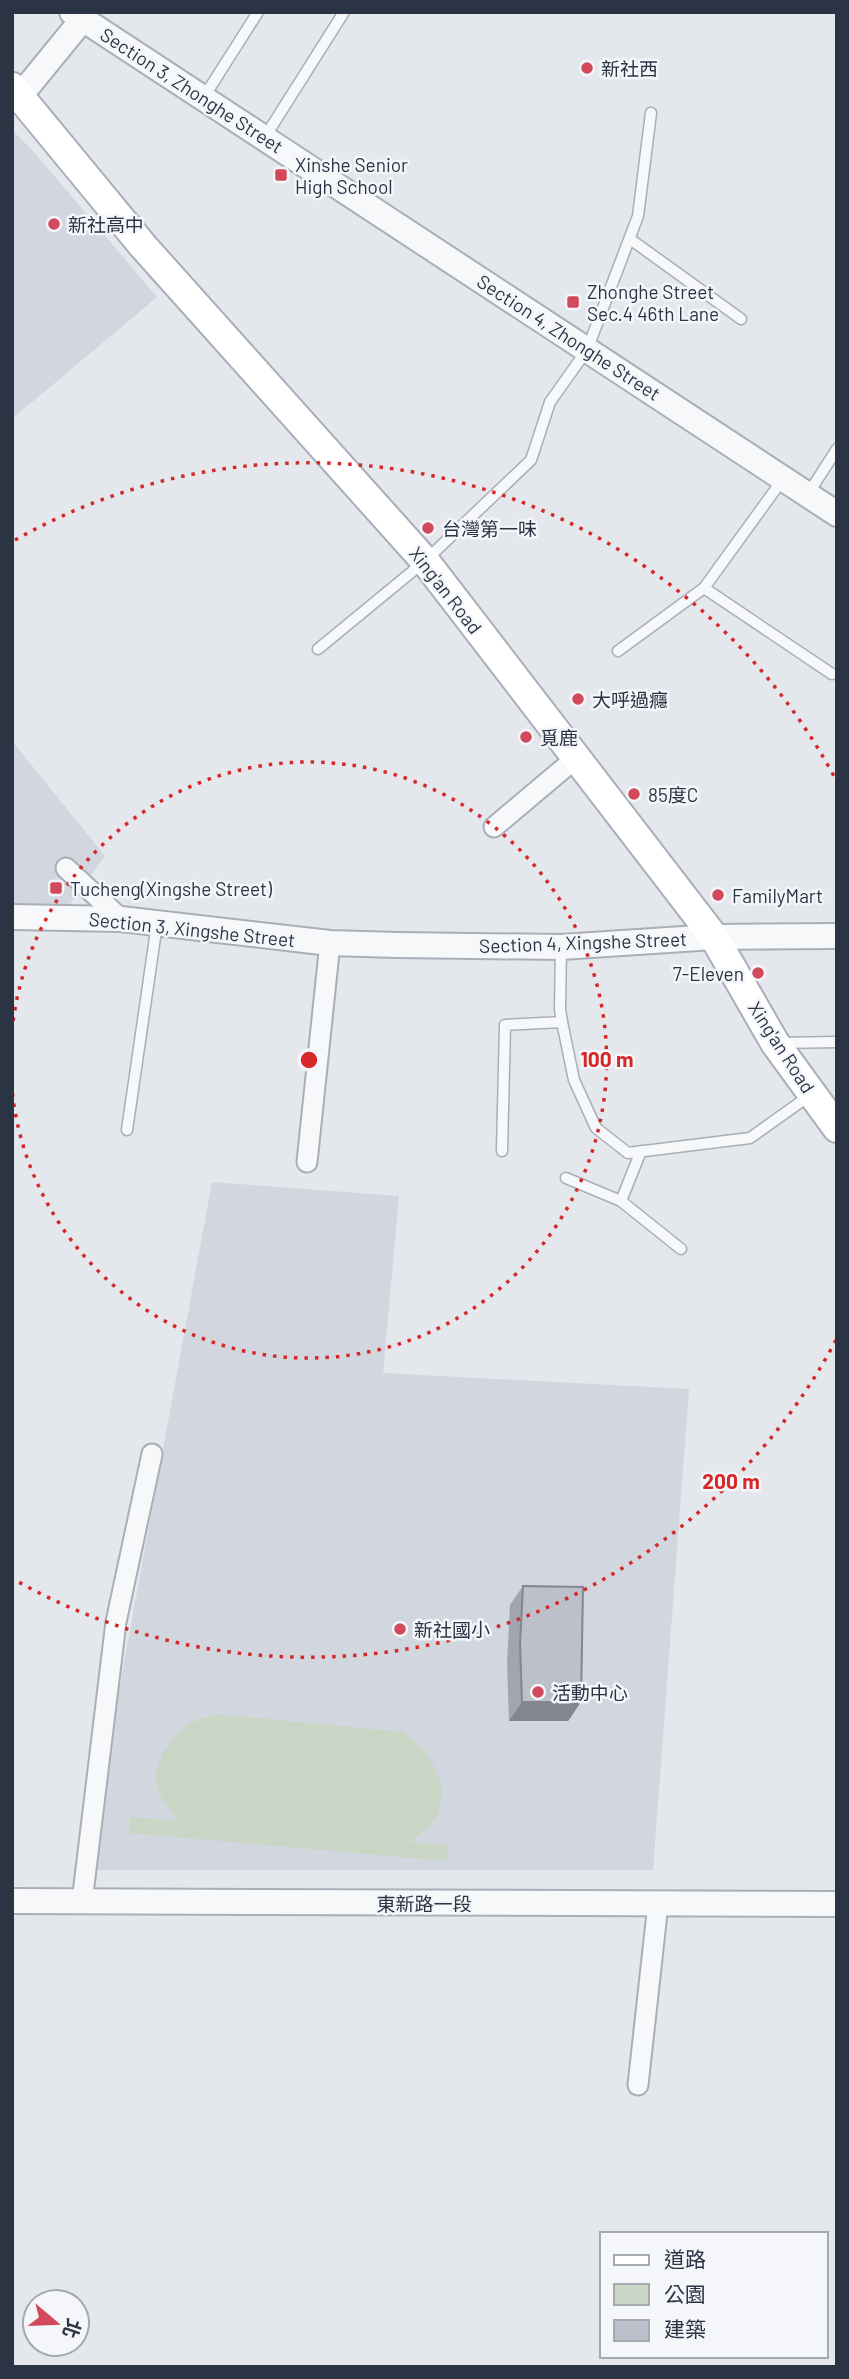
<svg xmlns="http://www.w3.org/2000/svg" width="849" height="2379" viewBox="0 0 849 2379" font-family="Barlow,'Noto Sans TC',sans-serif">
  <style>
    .built { fill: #d2d6de }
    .green { fill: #c9d6c5 }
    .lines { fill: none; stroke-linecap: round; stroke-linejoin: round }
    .service-casing { stroke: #a9aeb7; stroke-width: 13 }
    .minor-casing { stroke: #a9aeb7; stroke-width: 23 }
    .tertiary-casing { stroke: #a9aeb7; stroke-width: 28 }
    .secondary-casing { stroke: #a9aeb7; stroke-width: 32 }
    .service { stroke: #f7f8fa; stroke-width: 10 }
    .minor { stroke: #f7f8fa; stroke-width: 19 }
    .tertiary { stroke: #f7f8fa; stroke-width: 24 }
    .secondary { stroke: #fff; stroke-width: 28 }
    .wall { fill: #a1a5ae }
    .shaded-wall { fill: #83868d }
    .building { fill: #bbc0ca; stroke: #83868d; stroke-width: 2 }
    .ring { fill: none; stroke: #d62828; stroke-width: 3.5; stroke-dasharray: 3.5 7 }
    .poi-dot { fill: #d1495b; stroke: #f4f6f9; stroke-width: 2.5 }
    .labels { text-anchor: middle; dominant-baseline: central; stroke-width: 5; stroke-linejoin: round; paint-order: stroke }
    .poi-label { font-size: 19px; fill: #2b3445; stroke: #f4f6f9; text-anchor: start }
    .street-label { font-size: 19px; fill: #2b3445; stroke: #f4f6f9 }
    .centre { fill: #d62828; stroke: #f4f6f9; stroke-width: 3.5 }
    .ring-label { font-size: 21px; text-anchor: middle; font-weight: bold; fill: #d62828; stroke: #f4f6f9; stroke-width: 5; stroke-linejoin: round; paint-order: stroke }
  </style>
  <rect width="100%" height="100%" fill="#e4e7ec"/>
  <!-- built -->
  <g class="built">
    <polygon points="12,130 34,152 157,297 12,419"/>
    <polygon points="12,741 105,856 68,907 12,903"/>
    <polygon points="212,1182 399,1196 383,1373 689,1389 653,1870 86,1870"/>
  </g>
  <!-- green -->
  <path class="green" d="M215,1714l188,18c31,21 56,65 23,97 -5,5 -12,9 -17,13l39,3 -1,16 -317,-28v-16l48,4c-6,-10 -17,-20 -20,-32 -8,-23 13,-53 32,-65 7,-4 17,-7 25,-10z"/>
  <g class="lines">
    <defs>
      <g id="service">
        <polyline points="204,97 258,12"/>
        <polyline points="265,137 344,12"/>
        <polyline points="630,239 741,319"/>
        <polyline points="808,494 837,449"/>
        <polyline points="704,588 832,674"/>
        <polyline points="318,649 425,561 531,460 550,402 587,350 638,216 651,113"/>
        <polyline points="618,651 704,588 783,479"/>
        <polyline points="562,1022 574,1080 596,1128 628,1153 750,1138 809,1096"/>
        <polyline points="779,1043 837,1042"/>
        <polyline points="127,1130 157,924"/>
        <polyline points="502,1151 505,1025 562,1022 560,1009 561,947"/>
        <polyline points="566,1178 621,1201 681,1249"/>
        <polyline points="621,1201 641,1151"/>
      </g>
      <g id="minor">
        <polyline points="494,827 576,758"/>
        <polyline points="66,868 121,919"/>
        <polyline points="307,1162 330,943"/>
        <polyline points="82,1902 116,1622 152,1454"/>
        <polyline points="638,2085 658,1904"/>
      </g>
      <g id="tertiary">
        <polyline points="72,12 837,514"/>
        <polyline points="20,96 82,20"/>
        <polyline points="12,917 121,919 330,943 397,945 561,947 714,937 837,936"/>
        <polyline points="12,1901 837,1904"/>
      </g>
      <polyline id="secondary" points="12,87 143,246 425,561 714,937 775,1043 837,1128"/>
    </defs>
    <!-- service casing -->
    <use href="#service" class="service-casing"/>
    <!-- minor casing -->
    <use href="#minor" class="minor-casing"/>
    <!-- tertiary casing -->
    <use href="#tertiary" class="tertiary-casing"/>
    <!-- secondary casing -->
    <use href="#secondary" class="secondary-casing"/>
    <!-- service -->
    <use href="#service" class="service"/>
    <!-- minor -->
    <use href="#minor" class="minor"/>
    <!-- tertiary -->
    <use href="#tertiary" class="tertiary"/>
    <!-- secondary -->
    <use href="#secondary" class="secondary"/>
  </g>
  <!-- wall -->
  <polygon class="wall" points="523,1586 581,1702 568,1721 509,1721 507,1663 510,1605"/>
  <!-- shaded-wall -->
  <polygon class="shaded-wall" points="522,1702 581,1702 568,1721 509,1721"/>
  <!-- building -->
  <polygon class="building" points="523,1586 583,1587 581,1702 522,1702 520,1644"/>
  <!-- distance rings -->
  <g class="ring">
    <path d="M12 1031A298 298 0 1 1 12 1089"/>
    <path d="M836 1340A597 597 0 0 1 15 1580M15 540A597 597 0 0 1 836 780"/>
  </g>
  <!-- markers -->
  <g class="poi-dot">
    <circle cx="587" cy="68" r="7"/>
    <rect x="274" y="168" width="14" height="14" rx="3.5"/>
    <circle cx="54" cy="224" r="7"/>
    <rect x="566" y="295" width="14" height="14" rx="3.5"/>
    <circle cx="428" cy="528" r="7"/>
    <circle cx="578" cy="699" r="7"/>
    <circle cx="526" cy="737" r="7"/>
    <circle cx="634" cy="794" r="7"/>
    <rect x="49" y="881" width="14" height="14" rx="3.5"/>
    <circle cx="718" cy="895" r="7"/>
    <circle cx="758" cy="973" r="7"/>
    <circle cx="400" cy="1629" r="7"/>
    <circle cx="538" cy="1692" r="7"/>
  </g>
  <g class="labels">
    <!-- poi labels -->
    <g class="poi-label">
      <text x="601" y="68">新社西</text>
      <text x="295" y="164">Xinshe Senior<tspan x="295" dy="22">High School</tspan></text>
      <text x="68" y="224">新社高中</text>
      <text x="587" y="291">Zhonghe Street<tspan x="587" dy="22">Sec.4 46th Lane</tspan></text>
      <text x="442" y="528">台灣第一味</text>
      <text x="592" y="699">大呼過癮</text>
      <text x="540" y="737">覓鹿</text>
      <text x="648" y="794">85度C</text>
      <text x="70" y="888">Tucheng(Xingshe Street)</text>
      <text x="732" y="895">FamilyMart</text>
      <text x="744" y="973" text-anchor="end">7-Eleven</text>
      <text x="414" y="1629">新社國小</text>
      <text x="552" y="1692">活動中心</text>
    </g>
    <!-- street labels -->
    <g class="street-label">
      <text transform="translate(192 90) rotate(33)">Section 3, Zhonghe Street</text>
      <text transform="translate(569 337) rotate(33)">Section 4, Zhonghe Street</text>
      <text transform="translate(446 590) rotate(52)">Xing'an Road</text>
      <text transform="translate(192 929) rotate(6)">Section 3, Xingshe Street</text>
      <text transform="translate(583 942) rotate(-2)">Section 4, Xingshe Street</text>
      <text transform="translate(782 1047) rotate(57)">Xing'an Road</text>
      <text x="424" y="1903">東新路一段</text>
    </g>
  </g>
  <circle cx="309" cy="1060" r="10" class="centre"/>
  <g class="ring-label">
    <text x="607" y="1067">100 m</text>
    <text x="731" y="1489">200 m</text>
  </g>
  <!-- border -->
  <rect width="849" height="2379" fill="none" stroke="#2b3445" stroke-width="28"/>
  <!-- legend -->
  <rect x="600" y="2232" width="228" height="126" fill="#f4f6f9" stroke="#a4a8b1" stroke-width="2"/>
  <rect x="614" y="2255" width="35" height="10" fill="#ffffff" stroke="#a4a8b1" stroke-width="2"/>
  <text x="664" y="2267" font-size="21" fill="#2b3445">道路</text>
  <rect x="614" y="2284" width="35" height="21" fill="#c9d6c5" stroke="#a4a8b1" stroke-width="2"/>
  <text x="664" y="2302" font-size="21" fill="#2b3445">公園</text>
  <rect x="614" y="2320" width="35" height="21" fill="#bbc0ca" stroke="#a4a8b1" stroke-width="2"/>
  <text x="664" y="2337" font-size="21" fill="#2b3445">建築</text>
  <!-- north arrow -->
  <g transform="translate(56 2323) rotate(109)"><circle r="33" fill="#f4f6f9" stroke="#a4a8b1" stroke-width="2"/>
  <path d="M0-5L12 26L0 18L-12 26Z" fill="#d1495b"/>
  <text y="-10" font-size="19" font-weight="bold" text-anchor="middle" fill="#2b3445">北</text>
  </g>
</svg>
